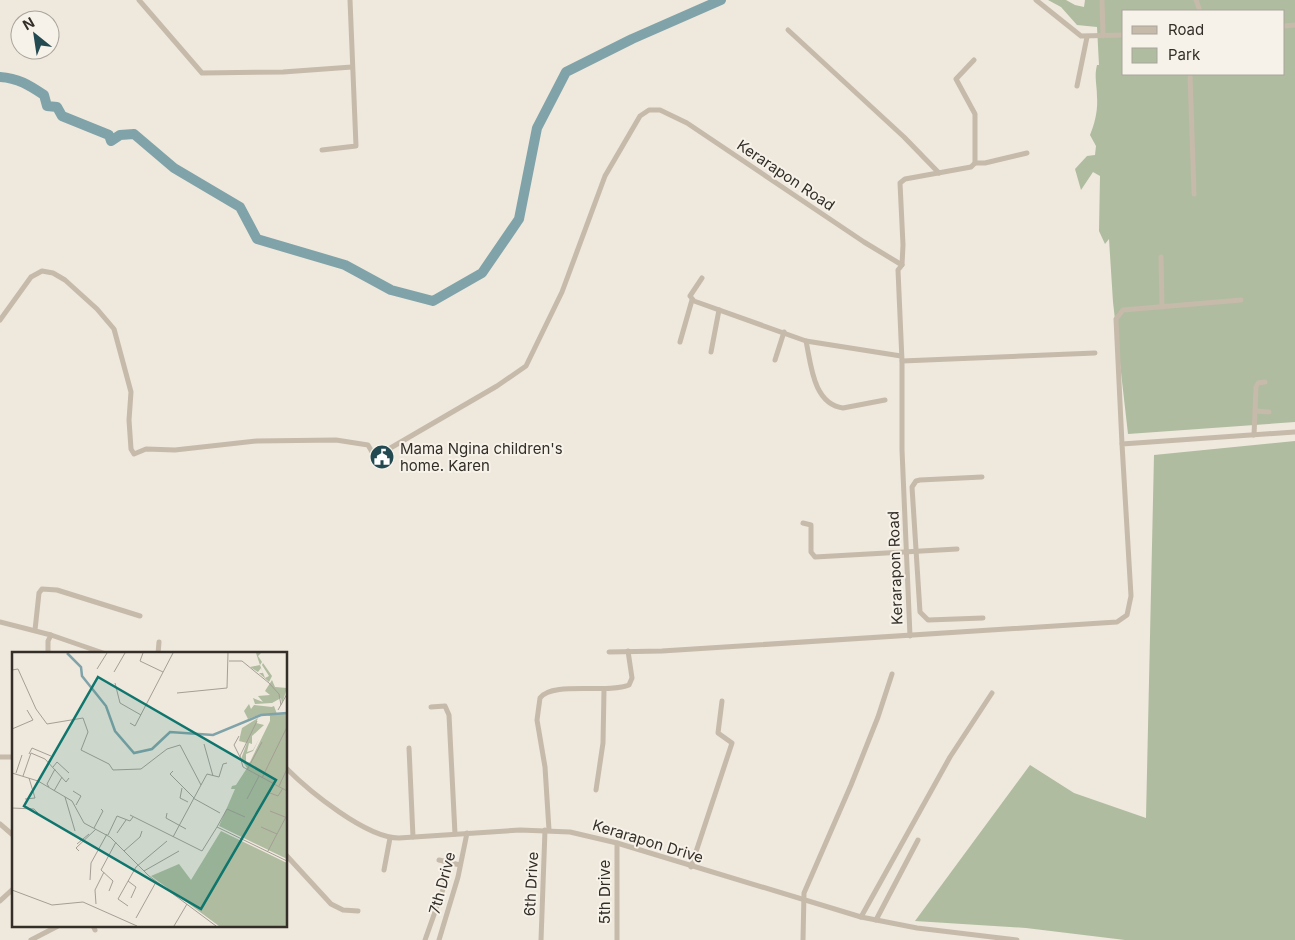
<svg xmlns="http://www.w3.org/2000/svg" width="1295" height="940" viewBox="0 0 1295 940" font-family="Inter,sans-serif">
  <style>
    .green { fill: #afbc9f; fill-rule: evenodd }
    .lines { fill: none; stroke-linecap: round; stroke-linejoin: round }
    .river { stroke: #7fa3a9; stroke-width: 10 }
    .minor { stroke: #c6baaa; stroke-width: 5 }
    .labels { text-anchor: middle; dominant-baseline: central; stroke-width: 4; stroke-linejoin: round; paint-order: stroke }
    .street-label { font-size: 15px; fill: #342e29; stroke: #f7f2e9 }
    .poi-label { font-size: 15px; fill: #342e29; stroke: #f7f2e9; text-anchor: start }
    .inset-river { fill: none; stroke: #7fa3a9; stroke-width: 2.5 }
    .inset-road { fill: none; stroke: #a49e95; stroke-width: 1 }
    .view { fill: #0f766e; fill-opacity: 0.15; stroke: #0f766e; stroke-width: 2.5 }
    .inset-edge { fill: none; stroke: #342e29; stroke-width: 2.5 }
  </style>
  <rect width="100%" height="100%" fill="#efe8dd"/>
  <!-- green -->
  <g class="green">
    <path d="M1048,0h18l9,5 9,2 1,-7h210v422l-167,12 -15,-132 -4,-63 -4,5 -6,-13 1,-55 -7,-4 -12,18 -6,-21 12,-13 8,-1 1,-9 -6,-11c5,-12 8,-25 7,-38 0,-12 -3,-20 0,-32h2l-2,-38 -20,-2 -16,-18zM1124,11h160v63h-160z"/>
    <polygon points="1295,441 1295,940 1125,940 1026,928 915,921 1030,765 1074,793 1146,818 1154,455"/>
  </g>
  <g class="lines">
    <!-- river -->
    <path class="river" d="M0,77c18,1 29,8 44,18l3,11 10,1 5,9 47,19 2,6 9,-6 14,-1 40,34 66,39 17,32 88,26 46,25 42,11 49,-28 37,-54 18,-91 29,-56 66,-33 89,-39"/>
    <!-- minor -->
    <g class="minor">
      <polyline points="139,0 202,73 283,72 352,67"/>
      <polyline points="1036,0 1081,36 1124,35"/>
      <polyline points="1102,0 1103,36"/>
      <polyline points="1196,0 1200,11"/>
      <polyline points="1284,26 1295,25"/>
      <polyline points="788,30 904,137 939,173"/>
      <polyline points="1190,74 1194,194"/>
      <polyline points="1077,86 1087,37"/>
      <polyline points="322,150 356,146 350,0"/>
      <polyline points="975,163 985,163 1027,153"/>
      <polyline points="1161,257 1162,307"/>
      <polyline points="902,265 903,245 900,183 905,179 971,167 975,163 975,114 956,79 974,60"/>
      <polyline points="702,278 690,296 694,301 806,341 901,356"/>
      <polyline points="0,320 31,277 42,271 53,273 65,280 97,309 114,329 131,392 129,420 131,449 134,454 146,449 175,450 257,441 336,440 368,445 375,457 497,386 526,366 562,292 605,176 640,116 649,110 660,110 687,123 864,242 902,265 898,270 902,361 902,450 910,636"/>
      <path d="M806,341c5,23 7,63 37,67l42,-8"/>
      <polyline points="680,342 692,300"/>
      <polyline points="711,352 719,310"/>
      <polyline points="775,360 784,332"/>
      <polyline points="902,361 1095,353"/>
      <polyline points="1255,411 1269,412"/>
      <polyline points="1254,435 1256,387 1258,383 1265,382"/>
      <polyline points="1122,444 1116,319 1123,310 1241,300"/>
      <polyline points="982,477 920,480 916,481 912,487 920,612 928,620 983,618"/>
      <polyline points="803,523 811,525 811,552 815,557 957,549"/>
      <polyline points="0,622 51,635 106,654"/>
      <polyline points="35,630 39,593 42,589 57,590 140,616"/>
      <polyline points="609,652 662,651 1117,622 1127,615 1131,596 1122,444 1295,432"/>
      <polyline points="48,654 48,641 51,635"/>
      <polyline points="158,654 159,642"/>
      <polyline points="431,707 445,706 449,715 455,834"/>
      <polyline points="409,748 413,837"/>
      <polyline points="0,757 14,757"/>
      <path d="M286,768c23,23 80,70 113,70l121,-8 50,2 47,11 244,74 56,11 100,12"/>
      <polyline points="596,790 603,743 604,690"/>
      <polyline points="0,824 14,836"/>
      <path d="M549,830l-4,-63 -8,-47 3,-22c12,-17 67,-4 89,-13l3,-7 -4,-27"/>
      <polyline points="617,843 617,940"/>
      <polyline points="286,855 331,904 343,910 358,911"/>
      <polyline points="439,860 460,865"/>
      <polyline points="691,867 732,743 718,733 722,701"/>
      <polyline points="384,870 390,838"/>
      <polyline points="0,901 14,888"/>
      <polyline points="861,917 950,757 992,693"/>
      <polyline points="876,920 918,840"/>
      <polyline points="93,926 95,930"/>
      <polyline points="31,940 58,926"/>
      <polyline points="425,940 447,878"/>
      <polyline points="439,940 458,877 467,833"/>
      <polyline points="541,940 545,830"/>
      <polyline points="803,940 804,893 851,785 878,717 892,674"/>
    </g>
  </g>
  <!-- icons -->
  <defs>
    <symbol id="civic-disc" viewBox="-11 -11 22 22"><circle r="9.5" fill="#234951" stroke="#f7f2e9"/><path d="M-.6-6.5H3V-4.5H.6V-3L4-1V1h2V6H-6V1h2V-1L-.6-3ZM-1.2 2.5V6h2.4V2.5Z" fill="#fff"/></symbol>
  </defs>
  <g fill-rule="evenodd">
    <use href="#civic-disc" x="368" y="443" width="28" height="28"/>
  </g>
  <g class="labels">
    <!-- street labels -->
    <g class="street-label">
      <text transform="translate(786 175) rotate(34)">Kerarapon Road</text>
      <text transform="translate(895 568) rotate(-92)">Kerarapon Road</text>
      <text transform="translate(648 841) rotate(17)">Kerarapon Drive</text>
      <text transform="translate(442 883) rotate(-75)">7th Drive</text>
      <text transform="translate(531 884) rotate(-87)">6th Drive</text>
      <text transform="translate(604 892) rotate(-90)">5th Drive</text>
    </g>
    <!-- poi labels -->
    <g class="poi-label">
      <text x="400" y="448">Mama Ngina children's<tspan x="400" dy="17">home. Karen</tspan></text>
    </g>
  </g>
  <!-- overview -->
  <g transform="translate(12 652)">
    <rect width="275" height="275" fill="#efe8dd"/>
    <path d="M244,1h5l-3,3 4,6 -2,3 5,13 4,-2 -7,-11 1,-2 9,13 -3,6 -10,-9h4l-2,-5 -3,4 -8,-5 10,-2zM260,28l3,7 12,1 -5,16 -1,-6 -9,5 -17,1 -2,-6 10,4 -5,-6 12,-1 -5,-4zM237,52l2,5 3,-4 18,2 -10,4 12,-5 3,8h10v145l-68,-33 16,-37h-4l1,-3 4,-1 11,-17 -6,-9 6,-16 -8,-2 3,-13 16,-10 -2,5 8,2 -12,11v8l-3,-1 -2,9 6,-2 6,-11 -6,12 -7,3v10l4,-2 20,-41v-5l-9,-2 -13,5 -4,-8zM209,179l66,32v63h-68l-68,-50 28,-12 12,16z" fill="#afbc9f"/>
    <path class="inset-river" d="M55,1l14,14 1,9 24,30 9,25 19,22 18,-4 18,-17 43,3 48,-20 26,-2"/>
    <path class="inset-road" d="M131,1l-3,8 23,11M217,9h13l27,22 10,11 2,11M85,17l10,-16M0,18l6,-1 18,40 11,15 36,-6 5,14 -7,18 28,14 4,6 28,-1 26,-20 13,-4 21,40 -28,52M102,20l11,-19M103,31l5,20 21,12M165,41l50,-5 1,-35M266,58l9,-16M245,69l-17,35 3,11 44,24M118,71l5,3 38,-73M0,77l21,-9 -6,-10M227,84l-5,9 6,12M192,92l9,32M17,102l3,-6 19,8M41,115l4,-5 12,11M235,118l15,-28M161,119l-3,3 24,24M0,121l26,8 34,20 12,22 26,14 39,39 67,50M4,121l6,-18M11,124l8,-23 14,6 21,23 3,-4M250,126l25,-51M189,133l6,-11 12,3 4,-13 4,-1M267,134l8,-17M37,135l-2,-3 8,-15M170,136l-2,10 8,4M42,139l8,-14M61,139l8,5 -5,9M258,141l8,3 5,-8M53,145l10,34M181,146l27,15M13,147l10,-1 -6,-20M235,147l12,-23M0,156l22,1 4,4M258,159l15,6M155,161l-1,5 20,11M118,163l72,36 15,-24 70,34M205,175l10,-18 18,8M249,175l16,7M82,176l9,-17 -2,-2M105,181l9,-13M96,183l9,-19 13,5 3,-4M65,192l12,-10M67,199l-3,-3 20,-19M112,199l16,-14 2,-6M256,199l19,-36M132,219l35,-20M78,228l1,-17 16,-29M116,229l8,6 -5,11M0,238l40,15 31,-3 54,24M97,239l4,-10 -12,-11 15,-28M84,252l-1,-14 9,-18M116,254l-10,-7 18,-32 31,-26M124,266l20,-36M162,274l13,-22"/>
    <path class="view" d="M86,25l178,103 -75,129 -177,-103z"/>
    <rect width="275" height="275" class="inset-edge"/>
  </g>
  <!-- legend -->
  <rect x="1122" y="10" width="162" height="65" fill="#f7f2e9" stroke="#a9a49c"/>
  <rect x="1132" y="26" width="25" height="8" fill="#c6baaa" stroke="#a9a49c"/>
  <text x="1168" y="35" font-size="15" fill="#342e29">Road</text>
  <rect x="1132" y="48" width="25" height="15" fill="#afbc9f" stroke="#a9a49c"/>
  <text x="1168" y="60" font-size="15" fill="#342e29">Park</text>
  <!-- north arrow -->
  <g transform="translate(35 35) rotate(330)"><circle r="24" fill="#f7f2e9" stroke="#a9a49c"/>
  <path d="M0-4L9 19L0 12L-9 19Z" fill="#234951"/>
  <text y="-8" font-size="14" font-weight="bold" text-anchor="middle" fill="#342e29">N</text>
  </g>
</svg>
